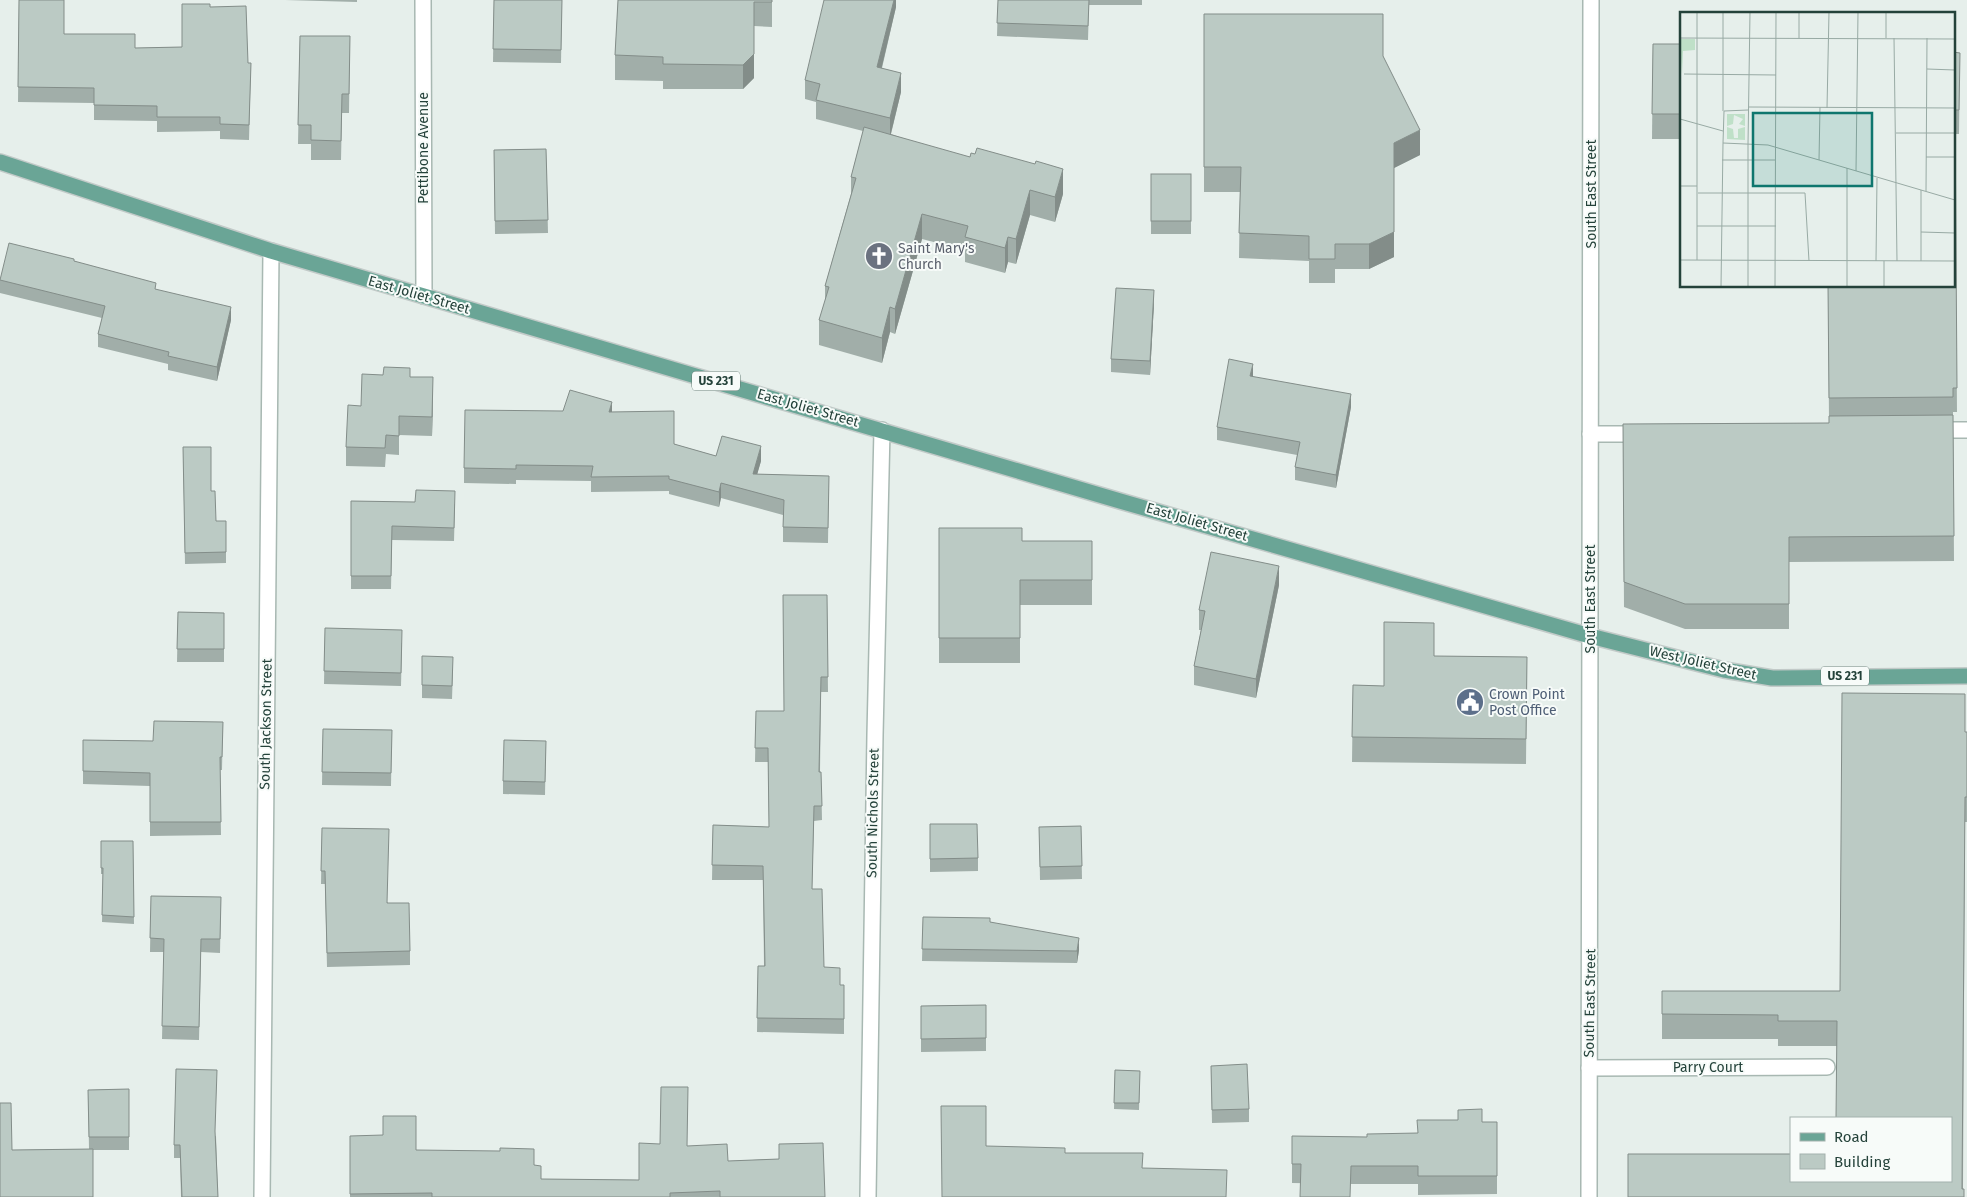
<svg xmlns="http://www.w3.org/2000/svg" width="1967" height="1197" viewBox="0 0 1967 1197" font-family="'Fira Sans',sans-serif">
  <style>
    .lines { fill: none; stroke-linecap: round; stroke-linejoin: round }
    .minor-casing { stroke: #a8b8b2; stroke-width: 18 }
    .major-casing { stroke: #c2cac8; stroke-width: 18 }
    .minor { stroke: #fff; stroke-width: 15 }
    .major { stroke: #6aa596; stroke-width: 15 }
    .wall { fill: #a1aea9 }
    .shaded-wall { fill: #838d89 }
    .building { fill: #bbcac4; stroke: #838d89 }
    .labels { text-anchor: middle; dominant-baseline: central; stroke-width: 4; stroke-linejoin: round; paint-order: stroke }
    .shield { fill: #f7fbf9; stroke: #637a73; stroke-width: 1 }
    .shield-label { font-size: 12px; font-weight: bold; fill: #24423a }
    .street-label { font-size: 14px; fill: #24423a; stroke: #f7fbf9 }
    .worship-label { font-size: 14px; fill: #5b616d; stroke: #f7fbf9; text-anchor: start }
    .service-label { font-size: 14px; fill: #4e5e75; stroke: #f7fbf9; text-anchor: start }
    .inset-road { fill: none; stroke: #98aaa4; stroke-width: 1 }
    .view { fill: #0f766e; fill-opacity: 0.15; stroke: #0f766e; stroke-width: 2.5 }
    .inset-edge { fill: none; stroke: #24423a; stroke-width: 2.5 }
  </style>
  <rect width="100%" height="100%" fill="#e6efeb"/>
  <g class="lines">
    <defs>
      <g id="minor">
        <polyline points="423,0 424,296"/>
        <polyline points="1934,430 1967,430"/>
        <polyline points="1590,434 1644,434"/>
        <polyline points="1589,1068 1827,1067"/>
        <polyline points="262,1197 271,251"/>
        <polyline points="868,1197 875,735 882,430"/>
        <polyline points="1589,1197 1591,0"/>
      </g>
      <polyline id="major" points="0,162 271,251 1120,501 1590,636 1724,670 1772,678 1967,676"/>
    </defs>
    <!-- minor casing -->
    <use href="#minor" class="minor-casing"/>
    <!-- major casing -->
    <use href="#major" class="major-casing"/>
    <!-- minor -->
    <use href="#minor" class="minor"/>
    <!-- major -->
    <use href="#major" class="major"/>
  </g>
  <!-- wall -->
  <g class="wall">
    <polygon points="19,0 64,34 135,48 182,47 210,7 248,63 251,63 249,140 220,139 220,131 157,132 157,121 94,120 94,103 18,102"/>
    <polygon points="285,0 357,0 357,2"/>
    <polygon points="494,0 562,0 561,63 493,62"/>
    <polygon points="618,0 772,0 772,27 754,26 754,78 743,89 663,89 663,81 615,80 615,55"/>
    <polygon points="896,0 896,7 882,68 901,92 891,134 1063,194 1055,222 1030,215 1016,264 1008,262 1005,273 965,262 965,250 922,239 895,334 890,332 882,363 819,345 819,320 825,302 825,286 851,194 851,177 863,131 816,119 816,102 805,99 805,80"/>
    <polygon points="998,0 1142,0 1142,5 1089,5 1088,40 997,36"/>
    <polygon points="1204,14 1383,56 1420,155 1394,168 1394,257 1369,269 1335,269 1335,283 1309,283 1309,261 1239,258 1240,192 1204,192"/>
    <polygon points="300,36 350,36 349,113 342,113 341,160 311,160 311,144 298,144"/>
    <polygon points="1653,44 1681,44 1681,139 1652,139"/>
    <polygon points="1953,52 1960,53 1959,134 1955,134 1957,412 1953,412 1954,561 1789,562 1789,629 1685,629 1624,607 1623,424 1829,423 1828,286"/>
    <polygon points="546,149 548,233 495,234 494,150"/>
    <rect x="1151" y="174" width="40" height="60"/>
    <polygon points="74,261 156,290 231,320 217,381 168,370 168,364 98,347 98,334 102,318 0,293 0,280"/>
    <polygon points="1154,303 1150,375 1111,372 1111,359"/>
    <polygon points="410,377 433,397 432,436 399,435 399,455 386,454 385,467 346,466 346,447 361,406"/>
    <polygon points="1253,377 1351,407 1336,488 1295,480 1295,467 1297,455 1217,440 1217,427"/>
    <polygon points="612,412 674,444 716,456 761,461 757,474 829,476 828,543 783,542 783,515 721,498 719,507 669,494 669,491 591,492 591,481 516,480 516,484 464,483 464,468"/>
    <polygon points="183,447 211,491 216,521 226,521 226,563 185,564"/>
    <polygon points="351,501 455,504 454,541 392,540 391,589 351,589"/>
    <polygon points="939,528 1022,541 1092,541 1092,605 1020,605 1020,663 939,663"/>
    <polygon points="1279,585 1256,698 1194,685 1194,666 1201,630 1199,630 1199,610"/>
    <polygon points="827,595 828,692 821,692 820,772 821,772 822,820 814,821 812,889 824,967 840,985 844,985 844,1034 757,1032 758,966 764,966 763,880 712,880 713,825 769,827 768,762 755,762 756,711 784,711"/>
    <polygon points="178,612 224,613 224,662 177,662"/>
    <polygon points="325,628 402,643 401,686 324,684"/>
    <polygon points="422,656 453,670 452,699 422,698"/>
    <polygon points="1434,656 1527,657 1526,764 1352,762 1353,685 1384,686"/>
    <polygon points="223,722 222,770 220,770 221,835 150,836 150,786 83,784 83,740 153,741"/>
    <polygon points="323,729 392,730 391,786 322,785"/>
    <polygon points="1967,732 1967,822 1965,822 1963,1189 1964,1197 1837,1046 1778,1046 1778,1039 1662,1039 1662,991 1840,991"/>
    <polygon points="546,741 545,795 503,794 503,781"/>
    <polygon points="930,824 978,858 978,871 930,872"/>
    <polygon points="1081,826 1082,879 1040,880 1039,827"/>
    <polygon points="322,828 388,903 410,951 410,965 327,967 325,884 321,884"/>
    <polygon points="101,841 133,841 134,924 102,922 103,874 101,874"/>
    <polygon points="151,896 221,897 220,953 201,952 199,1040 162,1039 164,952 150,952"/>
    <polygon points="923,917 990,922 1079,950 1077,963 922,961"/>
    <polygon points="986,1005 986,1051 921,1052 921,1006"/>
    <polygon points="1211,1066 1249,1109 1249,1122 1212,1123"/>
    <polygon points="1115,1070 1140,1071 1139,1110 1114,1109"/>
    <polygon points="129,1089 129,1150 93,1150 0,1197 12,1150 89,1149 88,1090"/>
    <polygon points="1482,1122 1497,1176 1497,1194 1418,1195 1418,1184 1351,1184 1292,1183 1292,1136 1367,1137 1417,1133"/>
    <polygon points="216,1136 218,1197 181,1197 180,1158 174,1158 174,1145"/>
    <polygon points="350,1136 416,1150 534,1165 541,1179 639,1180 688,1146 728,1161 779,1159 779,1144 825,1197 350,1197"/>
  </g>
  <!-- shaded-wall -->
  <g class="shaded-wall">
    <polygon points="894,0 896,0 896,7 877,87 877,67"/>
    <polygon points="754,26 754,78 743,89 743,65"/>
    <polygon points="901,73 901,92 890,137 890,118"/>
    <polygon points="1420,130 1420,155 1394,168 1394,143"/>
    <polygon points="1063,169 1063,194 1055,222 1055,197"/>
    <polygon points="1030,190 1030,215 1016,264 1016,239"/>
    <polygon points="922,214 922,239 895,334 895,309"/>
    <polygon points="1394,232 1394,257 1369,269 1369,244"/>
    <polygon points="1008,237 1008,262 1005,273 1005,248"/>
    <polygon points="1154,290 1154,303 1150,375 1150,361"/>
    <polygon points="231,307 231,320 217,381 217,367"/>
    <polygon points="890,307 890,332 882,363 882,338"/>
    <polygon points="1253,364 1253,377 1250,376"/>
    <polygon points="433,377 433,397 432,436 432,417"/>
    <polygon points="1351,394 1351,407 1336,488 1336,475"/>
    <polygon points="612,402 612,417 609,412"/>
    <polygon points="761,446 761,461 753,489 753,474"/>
    <polygon points="721,483 721,498 719,507 719,492"/>
    <polygon points="1279,566 1279,585 1256,698 1256,679"/>
    <polygon points="1079,938 1079,950 1077,963 1077,951"/>
  </g>
  <!-- building -->
  <g class="building">
    <polygon points="19,0 64,0 64,34 135,34 135,48 182,47 182,4 210,4 210,7 246,6 248,63 251,63 249,125 220,124 220,117 157,117 157,106 94,105 94,88 18,87"/>
    <polygon points="494,0 562,0 561,50 493,49"/>
    <polygon points="618,0 772,0 772,2 754,2 754,54 743,65 663,64 663,57 615,55"/>
    <polygon points="824,0 894,0 877,67 901,73 890,118 816,100 820,84 805,80"/>
    <polygon points="998,0 1089,0 1088,26 997,23"/>
    <polygon points="1204,14 1383,14 1383,56 1420,130 1394,143 1394,232 1369,244 1335,244 1335,259 1309,259 1309,236 1239,233 1241,167 1204,167"/>
    <polygon points="300,36 350,36 349,94 342,94 341,141 311,140 311,125 298,125"/>
    <polygon points="1653,44 1681,44 1681,114 1652,114"/>
    <polygon points="1953,52 1960,53 1959,110 1955,110 1957,388 1953,388 1953,397 1829,398 1828,286 1953,286"/>
    <polygon points="864,127 970,157 971,153 975,154 977,148 1035,164 1036,161 1063,169 1055,197 1030,190 1016,239 1008,237 1005,248 965,237 968,226 922,214 895,309 890,307 882,338 819,320 829,287 825,286 856,178 851,177"/>
    <polygon points="546,149 548,220 495,221 494,150"/>
    <rect x="1151" y="174" width="40" height="47"/>
    <polygon points="9,243 74,259 74,261 156,283 155,289 231,307 217,367 168,356 169,352 98,334 105,306 0,280"/>
    <polygon points="1116,288 1154,290 1150,361 1111,359"/>
    <polygon points="1229,359 1253,364 1250,376 1351,394 1336,475 1295,467 1300,442 1217,427"/>
    <polygon points="384,367 410,368 410,377 433,377 432,417 399,416 399,436 386,435 385,448 346,447 348,405 361,406 362,374 383,375"/>
    <polygon points="570,390 612,402 609,412 674,411 674,444 716,456 722,436 761,446 753,474 829,476 828,528 783,527 784,500 721,483 719,492 669,479 669,476 591,477 593,466 516,465 516,469 464,468 465,410 563,411"/>
    <polygon points="1953,415 1954,536 1789,537 1789,604 1685,604 1624,582 1623,424 1829,423 1829,416"/>
    <polygon points="183,447 211,447 211,491 215,491 216,521 226,521 226,552 185,553"/>
    <polygon points="416,490 455,491 454,528 392,526 391,576 351,576 351,501 415,502"/>
    <polygon points="939,528 1022,528 1022,541 1092,541 1092,580 1020,580 1020,638 939,638"/>
    <polygon points="1211,552 1279,566 1256,679 1194,666 1205,611 1199,610"/>
    <polygon points="783,595 827,595 828,677 821,677 819,772 821,772 822,806 814,806 812,889 822,889 824,967 840,968 840,985 844,985 844,1019 757,1018 758,966 765,966 763,866 712,865 713,825 769,827 768,748 755,748 756,711 784,711"/>
    <polygon points="178,612 224,613 224,649 177,649"/>
    <polygon points="1384,622 1434,623 1434,656 1527,657 1526,739 1352,737 1353,685 1384,686"/>
    <polygon points="325,628 402,630 401,673 324,671"/>
    <polygon points="422,656 453,657 452,686 422,685"/>
    <polygon points="1842,693 1965,694 1965,732 1967,732 1967,797 1965,797 1962,1189 1964,1189 1964,1197 1628,1197 1628,1154 1791,1154 1791,1181 1951,1181 1951,1118 1836,1118 1837,1021 1778,1021 1778,1015 1662,1014 1662,991 1840,991"/>
    <polygon points="154,721 223,722 222,757 220,757 221,822 150,822 150,773 83,771 83,740 153,741"/>
    <polygon points="323,729 392,730 391,773 322,772"/>
    <polygon points="504,740 546,741 545,782 503,781"/>
    <polygon points="930,824 977,824 978,858 930,859"/>
    <polygon points="1081,826 1082,866 1040,867 1039,827"/>
    <polygon points="322,828 389,829 387,903 409,903 410,951 327,953 325,871 321,871"/>
    <polygon points="101,841 133,841 134,917 102,915 103,868 101,868"/>
    <polygon points="151,896 221,897 220,939 201,939 199,1027 162,1026 164,939 150,938"/>
    <polygon points="923,917 990,918 990,922 1079,938 1077,951 922,949"/>
    <polygon points="986,1005 986,1038 921,1039 921,1006"/>
    <polygon points="1247,1064 1249,1109 1212,1110 1211,1066"/>
    <polygon points="176,1069 217,1070 215,1131 218,1197 182,1197 180,1145 174,1145"/>
    <polygon points="1115,1070 1140,1071 1139,1103 1114,1103"/>
    <polygon points="661,1087 688,1087 687,1146 727,1144 728,1161 779,1159 779,1144 823,1143 825,1197 720,1197 720,1191 670,1193 670,1197 432,1197 432,1193 350,1194 350,1136 383,1135 383,1116 416,1116 416,1150 500,1151 500,1148 534,1149 534,1165 541,1166 541,1179 639,1180 639,1143 660,1144"/>
    <polygon points="129,1089 129,1137 89,1137 88,1090"/>
    <polygon points="0,1103 11,1103 12,1150 93,1149 93,1197 0,1197"/>
    <polygon points="941,1106 986,1106 986,1146 1065,1148 1065,1153 1143,1153 1142,1168 1227,1170 1226,1197 942,1197"/>
    <polygon points="1482,1109 1482,1122 1497,1122 1497,1176 1418,1176 1418,1166 1351,1166 1350,1197 1300,1197 1301,1164 1292,1164 1292,1136 1367,1137 1367,1134 1418,1133 1417,1120 1458,1120 1458,1110"/>
  </g>
  <!-- icons -->
  <defs>
    <symbol id="church-disc" viewBox="-11 -11 22 22"><circle r="9.5" fill="#6b7280" stroke="#f7fbf9"/><path d="M-1.2-6h2.4v3.5h3.3v2.4h-3.3V6h-2.4V-.1h-3.3v-2.4h3.3Z" fill="#fff"/></symbol>
    <symbol id="civic-disc" viewBox="-11 -11 22 22"><circle r="9.5" fill="#5c6f8a" stroke="#f7fbf9"/><path d="M-.6-6.5H3V-4.5H.6V-3L4-1V1h2V6H-6V1h2V-1L-.6-3ZM-1.2 2.5V6h2.4V2.5Z" fill="#fff"/></symbol>
  </defs>
  <g fill-rule="evenodd">
    <use href="#church-disc" x="863" y="240" width="32" height="32"/>
    <use href="#civic-disc" x="1454" y="686" width="32" height="32"/>
  </g>
  <g class="labels">
    <!-- shield labels -->
    <g class="shield">
      <rect x="692" y="371.5" width="48" height="19" rx="4"/>
      <rect x="1821" y="666.5" width="48" height="19" rx="4"/>
    </g>
    <g class="shield-label">
      <text x="716" y="381">US 231</text>
      <text x="1845" y="676">US 231</text>
    </g>
    <!-- street labels -->
    <g class="street-label">
      <text transform="translate(423 148) rotate(-90)">Pettibone Avenue</text>
      <text transform="translate(1591 194) rotate(-90)">South East Street</text>
      <text transform="translate(419 295) rotate(16)">East Joliet Street</text>
      <text transform="translate(808 408) rotate(16)">East Joliet Street</text>
      <text transform="translate(1197 522) rotate(16)">East Joliet Street</text>
      <text transform="translate(1590 599) rotate(-90)">South East Street</text>
      <text transform="translate(1703 663) rotate(13)">West Joliet Street</text>
      <text transform="translate(266 724) rotate(-89)">South Jackson Street</text>
      <text transform="translate(873 813) rotate(-89)">South Nichols Street</text>
      <text transform="translate(1590 1003) rotate(-89)">South East Street</text>
      <text x="1708" y="1067">Parry Court</text>
    </g>
    <!-- worship labels -->
    <g class="worship-label">
      <text x="898" y="248">Saint Mary's<tspan x="898" dy="16">Church</tspan></text>
    </g>
    <!-- service labels -->
    <g class="service-label">
      <text x="1489" y="694">Crown Point<tspan x="1489" dy="16">Post Office</tspan></text>
    </g>
  </g>
  <!-- overview -->
  <g transform="translate(1680 12)">
    <rect width="275" height="275" fill="#e6efeb"/>
    <path d="M47,102h18v12l-6,-2 4,-5 -9,-4 -1,9 -6,2zM47,115l6,2 1,9h4v-9l7,-2v13l-18,-1z" fill="#bfe0c8"/>
    <path d="M0,27h15v11l-12,1 -1,24z" fill="#bfe0c8"/>
    <path class="inset-road" d="M43,0v99M206,0v26M0,26l275,1M119,26v-26M214,26l3,223M247,57l28,1M4,62l92,1M69,95l206,1M147,96l2,-96M68,98l-24,1 -1,32 45,2 187,55M0,107l43,12M216,121h59M68,132v143M68,132l2,-132M246,145h29M42,148h53M139,148l1,-53M176,159l2,-159M0,174h17M241,178v71M246,179l1,-153M18,181h107l4,68M17,214h79M241,220l34,1M0,248l275,1M17,248v-248M196,249l1,-83M204,249v26M41,275l2,-144M95,275l1,-275M167,275v-119"/>
    <path class="view" d="M73,101h119v73h-119z"/>
    <rect width="275" height="275" class="inset-edge"/>
  </g>
  <!-- legend -->
  <rect x="1790" y="1117" width="162" height="65" fill="#f7fbf9" stroke="#a3b1ad"/>
  <rect x="1800" y="1133" width="25" height="8" fill="#6aa596" stroke="#a3b1ad"/>
  <text x="1834" y="1142" font-size="15" fill="#24423a">Road</text>
  <rect x="1800" y="1154" width="25" height="15" fill="#bbcac4" stroke="#a3b1ad"/>
  <text x="1834" y="1167" font-size="15" fill="#24423a">Building</text>
</svg>
